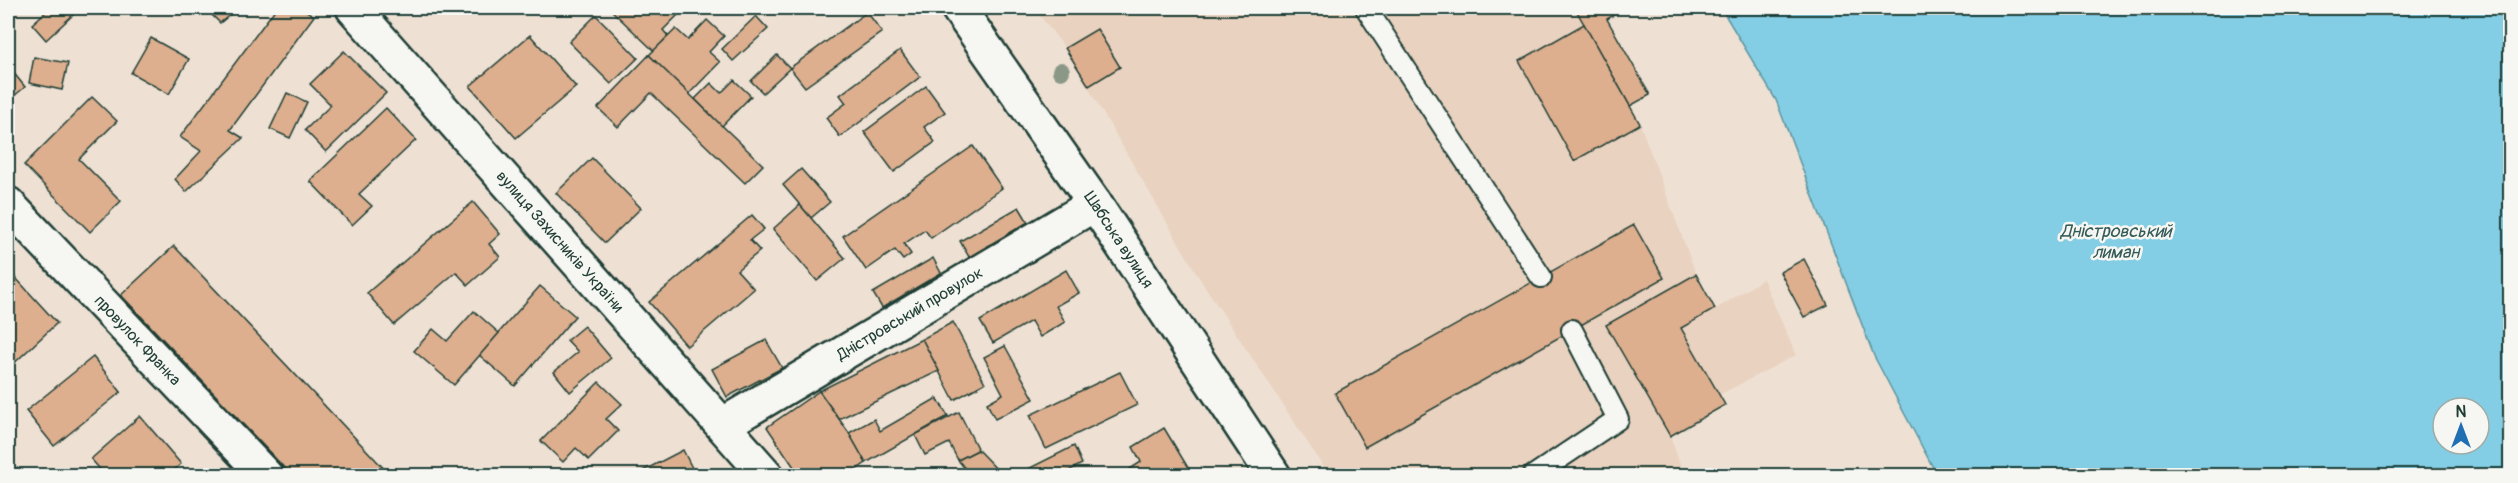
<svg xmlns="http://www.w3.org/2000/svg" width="2518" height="483" viewBox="0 0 2518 483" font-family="Pangolin,sans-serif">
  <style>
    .built { fill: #e9d2bf }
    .water { fill: #84cee5; stroke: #5c949e; stroke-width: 1.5; fill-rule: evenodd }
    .building { fill: #ddaf8e; stroke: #1f3d34; stroke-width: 1.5 }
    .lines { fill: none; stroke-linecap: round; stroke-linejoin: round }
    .lane-casing { stroke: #1f3d34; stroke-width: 24 }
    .street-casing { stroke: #1f3d34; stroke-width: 38 }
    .secondary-casing { stroke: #1f3d34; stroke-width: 38 }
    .lane { stroke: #f6f6f2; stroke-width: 20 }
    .street { stroke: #f6f6f2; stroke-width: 33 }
    .secondary { stroke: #f6f6f2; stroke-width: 33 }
    .tree { fill: #8b9888 }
    .labels { text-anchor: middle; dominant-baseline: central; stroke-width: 5; stroke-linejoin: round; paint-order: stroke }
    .street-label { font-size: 16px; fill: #1f3d34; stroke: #f6f6f2 }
    .water-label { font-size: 18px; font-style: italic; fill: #335a57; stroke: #f6f6f2 }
  </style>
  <rect width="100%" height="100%" fill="#eee1d4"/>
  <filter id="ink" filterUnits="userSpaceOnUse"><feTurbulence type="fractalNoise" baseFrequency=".0167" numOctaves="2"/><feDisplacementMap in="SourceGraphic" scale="12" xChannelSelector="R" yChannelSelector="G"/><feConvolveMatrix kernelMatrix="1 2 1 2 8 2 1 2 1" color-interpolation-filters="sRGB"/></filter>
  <g filter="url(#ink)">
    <!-- built -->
    <polygon class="built" points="1034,8 1617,8 1619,12 1607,19 1650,95 1630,107 1640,124 1696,274 1716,309 1763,279 1796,355 1719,395 1725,405 1670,436 1683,472 1678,475 1329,475 1200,279 1065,48"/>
    <!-- water -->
    <path class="water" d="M1721,8h789v467h-573l-63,-119 -98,-256zM2443,408h36v36h-36z"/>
    <!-- building -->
    <g class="building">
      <polygon points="50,8 70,8 75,13 46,40 32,24"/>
      <polygon points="205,8 238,8 220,23"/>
      <polygon points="276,8 302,8 314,16 230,130 243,138 186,192 175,179 201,151 180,137"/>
      <polygon points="609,8 685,8 663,30 668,36 654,51"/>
      <polygon points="1575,8 1617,8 1619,12 1607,19 1650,95 1630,106"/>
      <polygon points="867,12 882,32 805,87 790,68"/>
      <polygon points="596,15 638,58 611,84 569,42"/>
      <polygon points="756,16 768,29 733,61 722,49"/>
      <polygon points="707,20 724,36 709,52 720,62 689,94 649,55 676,29 688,40"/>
      <polygon points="1584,24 1640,124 1574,161 1519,61"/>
      <polygon points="1097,29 1120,67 1089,86 1065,48"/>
      <polygon points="530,35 576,87 516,138 470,86"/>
      <polygon points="151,38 189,59 169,94 131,73"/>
      <polygon points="900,50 920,77 840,137 826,118 846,103 840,95"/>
      <polygon points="344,51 386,93 326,152 305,130 331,105 310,84"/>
      <polygon points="649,55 763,165 745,183 651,93 618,127 598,108"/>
      <polygon points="777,55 790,68 763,93 751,81"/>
      <polygon points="34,57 68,63 62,90 29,83"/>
      <polygon points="8,66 25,87 8,101"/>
      <polygon points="734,80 751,96 722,126 695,99 711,83 721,93"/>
      <polygon points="926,86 945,112 924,127 935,142 894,172 864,132"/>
      <polygon points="287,93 307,102 290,138 270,129"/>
      <polygon points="92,97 117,121 79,159 121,201 90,232 24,165"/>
      <polygon points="386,108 416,140 359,194 372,206 352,225 310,181"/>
      <polygon points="973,146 1002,188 931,238 925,230 904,244 911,254 903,260 895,250 866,270 843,236"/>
      <polygon points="592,158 641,208 605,243 556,193"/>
      <polygon points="801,169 830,202 811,218 783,185"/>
      <polygon points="473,202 500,234 489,244 500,257 468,285 456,272 394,325 367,293"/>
      <polygon points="800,205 845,258 817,281 773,229"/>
      <polygon points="1019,207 1028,222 969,257 960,241"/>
      <polygon points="752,215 764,229 750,240 760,251 737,270 754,289 687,346 649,302"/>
      <polygon points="1634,225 1664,278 1365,447 1335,393"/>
      <polygon points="174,246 391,476 292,476 121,295"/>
      <polygon points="933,258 941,273 882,308 873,293"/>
      <polygon points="1804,259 1828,305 1804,317 1780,272"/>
      <polygon points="1066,270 1079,293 1056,306 1065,322 1040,337 1031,321 993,343 980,321"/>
      <polygon points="1696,274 1715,309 1681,328 1725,405 1670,436 1606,325"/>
      <polygon points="14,276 57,323 8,369 8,281"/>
      <polygon points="540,286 575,316 515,386 479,355"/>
      <polygon points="474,311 499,333 454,385 414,351 433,329 447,341"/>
      <polygon points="953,322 985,383 954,400 922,339"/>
      <polygon points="584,326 611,358 570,392 554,372 578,352 567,340"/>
      <polygon points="922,339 939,371 839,419 819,391"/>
      <polygon points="766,340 782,368 727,397 712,369"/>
      <polygon points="1005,346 1034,399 995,419 987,403 1003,394 984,357"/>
      <polygon points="93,357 121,392 54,446 26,411"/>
      <polygon points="1120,372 1137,405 1046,449 1030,415"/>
      <polygon points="599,382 622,404 606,419 618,431 589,460 576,448 563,462 541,441"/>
      <polygon points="819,391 849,433 866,463 847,476 800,476 767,427"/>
      <polygon points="937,398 948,416 866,463 849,433 874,419 880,431"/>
      <polygon points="959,412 978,450 958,460 949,443 925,455 915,435"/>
      <polygon points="140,416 181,464 167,476 106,476 91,459"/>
      <polygon points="1164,428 1190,471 1182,476 1134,476 1130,469 1141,462 1133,447"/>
      <polygon points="1074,446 1082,464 1059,476 1029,476 1026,470"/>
      <polygon points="683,450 696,476 633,476"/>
      <polygon points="978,450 1003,476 971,476 958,460"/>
    </g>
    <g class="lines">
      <defs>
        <g id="lane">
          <polyline points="1366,8 1541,277"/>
          <polyline points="1533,476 1618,419 1572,330"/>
        </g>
        <g id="street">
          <path id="s1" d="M353,8l414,468"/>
          <path id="s2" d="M8,204l258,272"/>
          <path id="s3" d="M724,424l371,-220"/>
        </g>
        <g id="secondary">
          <path id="s4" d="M958,8l137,196 179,272"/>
        </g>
      </defs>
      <!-- lane casing -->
      <use href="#lane" class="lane-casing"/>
      <!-- street casing -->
      <use href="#street" class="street-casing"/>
      <!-- secondary casing -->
      <use href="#secondary" class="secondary-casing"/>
      <!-- lane -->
      <use href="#lane" class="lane"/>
      <!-- street -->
      <use href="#street" class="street"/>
      <!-- secondary -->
      <use href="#secondary" class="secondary"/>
    </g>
    <!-- trees -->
    <circle class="tree" cx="1061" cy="71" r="9"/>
  </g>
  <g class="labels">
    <!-- street labels -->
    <g class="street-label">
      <text stroke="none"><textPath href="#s4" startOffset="282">Шабська вулиця</textPath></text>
      <text stroke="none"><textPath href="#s1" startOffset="312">вулиця Захисників України</textPath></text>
      <text stroke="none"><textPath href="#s3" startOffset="216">Дністровський провулок</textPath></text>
      <text stroke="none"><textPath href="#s2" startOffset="188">провулок Франка</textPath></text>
    </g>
    <!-- water labels -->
    <g class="water-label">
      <text x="2116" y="231">Дністровський<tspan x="2116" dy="21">лиман</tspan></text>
    </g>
  </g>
  <!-- margin -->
  <rect width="2518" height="483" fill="none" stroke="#f6f6f2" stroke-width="30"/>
  <rect x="15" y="15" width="2488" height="453" fill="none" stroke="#1f3d34" stroke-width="2" filter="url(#ink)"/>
  <!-- north arrow -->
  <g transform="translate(2461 426)"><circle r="28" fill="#f6f6f2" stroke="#a0aca6" stroke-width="1.5"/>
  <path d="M0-4.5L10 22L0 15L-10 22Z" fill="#1f6fb2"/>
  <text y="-9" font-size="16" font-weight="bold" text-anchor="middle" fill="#1f3d34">N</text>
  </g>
</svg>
